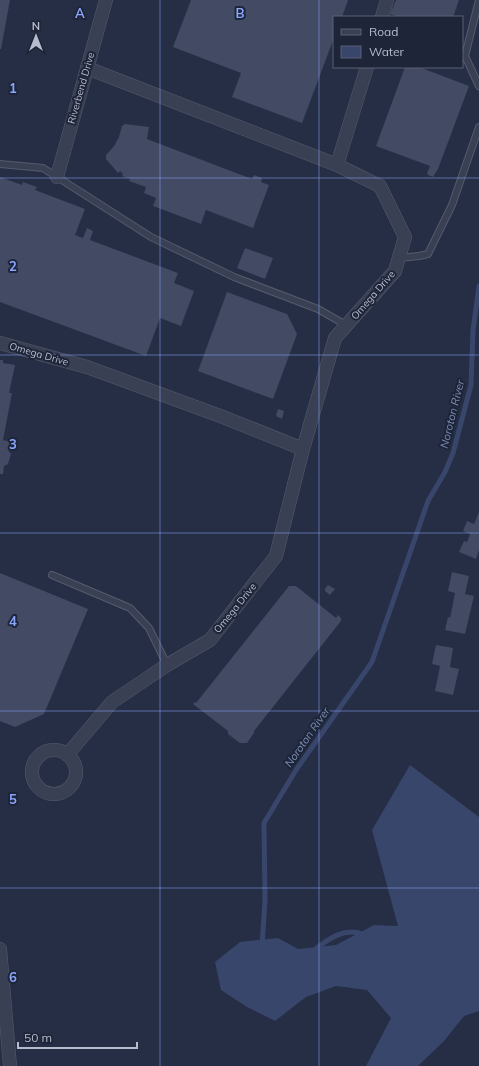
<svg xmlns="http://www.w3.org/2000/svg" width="479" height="1066" viewBox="0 0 479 1066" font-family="Mulish,sans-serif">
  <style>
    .water { fill: #38466b }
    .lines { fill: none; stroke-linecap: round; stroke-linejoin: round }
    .stream { stroke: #38466b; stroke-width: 5 }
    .building { fill: #424a64 }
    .lane-casing { stroke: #555b6d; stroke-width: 8 }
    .street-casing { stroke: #555b6d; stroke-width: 14 }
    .lane { stroke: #3a4053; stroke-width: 6 }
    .street { stroke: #3a4053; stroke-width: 13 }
    .grid { fill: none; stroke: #8ba6fe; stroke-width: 1; stroke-opacity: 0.55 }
    .labels { text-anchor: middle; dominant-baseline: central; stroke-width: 4; stroke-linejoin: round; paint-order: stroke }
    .street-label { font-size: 10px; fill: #b7bccd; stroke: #1e2538 }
    .water-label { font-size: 11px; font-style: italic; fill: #7c8db5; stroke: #1e2538 }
    .grid-label { font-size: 13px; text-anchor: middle; font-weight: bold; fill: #8ba6fe; stroke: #1e2538; stroke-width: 4; stroke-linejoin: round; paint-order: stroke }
  </style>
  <rect width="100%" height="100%" fill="#252e44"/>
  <!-- water -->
  <polygon class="water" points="410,765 479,817 479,1011 464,1016 444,1041 418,1066 366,1066 391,1018 367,990 336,986 306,997 275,1021 247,1007 221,990 215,962 240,942 278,938 298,949 336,945 374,925 398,926 372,830"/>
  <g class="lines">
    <!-- stream -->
    <g class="stream">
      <polyline points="262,946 265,900 264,823 296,770 372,662 428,501 445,472 453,453 471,385 473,330 479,286"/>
      <path d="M313,951c15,-12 32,-25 52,-16"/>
    </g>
  </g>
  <!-- building -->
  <g class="building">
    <polygon points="0,0 10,0 1,49 0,49"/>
    <polygon points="191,0 348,0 342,17 334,17 334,38 302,123 232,97 241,73 173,47"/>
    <polygon points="396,0 459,0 453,17 399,17 390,14"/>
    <polygon points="405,67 419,67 469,86 438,169 433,177 428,175 427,173 430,166 376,146"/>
    <polygon points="125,124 149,127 147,139 252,179 254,175 262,178 261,182 269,185 253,228 206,210 201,224 153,206 156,198 144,193 146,187 129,181 130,179 122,176 123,174 120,171 118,173 106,159 106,155 114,146 119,137 122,126"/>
    <polygon points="0,177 22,185 23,182 37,187 35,190 85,209 75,235 83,238 87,228 93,231 90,240 178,273 174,283 194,291 181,326 160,318 146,356 0,302"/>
    <polygon points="245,248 273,258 265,279 237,268"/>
    <polygon points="227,292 287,314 297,334 273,399 198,371"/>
    <polygon points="0,360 3,360 3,363 15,365 9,393 12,393 3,440 11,442 8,450 11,454 8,464 4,466 3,474 0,474"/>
    <polygon points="278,409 284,411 282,419 276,416"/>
    <polygon points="479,512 479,550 476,559 459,552 464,541 467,542 470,534 463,531 467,521 474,524"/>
    <polygon points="452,572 469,576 465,594 474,596 465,634 445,630 448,617 450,618 455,593 448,591"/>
    <polygon points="0,573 88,609 44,714 15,727 0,721"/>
    <polygon points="328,585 335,589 330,595 325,591 325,589"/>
    <polygon points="289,586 296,586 336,618 338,615 341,618 341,621 254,731 254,733 247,743 240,743 228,734 228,731 193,704 195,702 196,703"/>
    <polygon points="436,645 453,648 450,667 459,669 453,695 435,691 440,666 432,664"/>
  </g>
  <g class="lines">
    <defs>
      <g id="lane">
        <polyline points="462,55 465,56 479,86"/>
        <polyline points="465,56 479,0"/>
        <polyline points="0,164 43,168 151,237 234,277 318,309 346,325"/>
        <polyline points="399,258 419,256 428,254 452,205 479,127"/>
        <polyline points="52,575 130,608 149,628 167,665"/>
      </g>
      <g id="street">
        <polyline points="382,17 387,0"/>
        <polyline points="337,165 367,67"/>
        <polyline points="57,177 106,0"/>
        <polyline points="0,343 87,367 223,417 303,449"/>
        <circle cx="54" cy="772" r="22"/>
        <polyline points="67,755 112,702 167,665 210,640 276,556 303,449 335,338 395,271 405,237 380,186 337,165 87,68"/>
        <polyline points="0,949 10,1066"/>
      </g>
    </defs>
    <!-- lane casing -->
    <use href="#lane" class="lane-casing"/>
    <!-- street casing -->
    <use href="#street" class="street-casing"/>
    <!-- lane -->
    <use href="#lane" class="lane"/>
    <!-- street -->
    <use href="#street" class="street"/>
  </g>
  <!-- grid -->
  <path class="grid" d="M160,0v1066M319,0v1066M0,178h479M0,355h479M0,533h479M0,711h479M0,888h479"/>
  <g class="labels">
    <!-- street labels -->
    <g class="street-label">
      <text transform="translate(81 88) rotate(-74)">Riverbend Drive</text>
      <text transform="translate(373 295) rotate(-49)">Omega Drive</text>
      <text transform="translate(39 354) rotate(16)">Omega Drive</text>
      <text transform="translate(235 608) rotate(-51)">Omega Drive</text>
    </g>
    <!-- water labels -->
    <g class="water-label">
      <text transform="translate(452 414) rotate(-76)">Noroton River</text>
      <text transform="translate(307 737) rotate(-55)">Noroton River</text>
    </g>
  </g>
  <g class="grid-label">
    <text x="80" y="18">A</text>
    <text x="240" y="18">B</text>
    <text x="13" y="93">1</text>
    <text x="13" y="271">2</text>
    <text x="13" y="449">3</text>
    <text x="13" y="626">4</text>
    <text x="13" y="804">5</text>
    <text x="13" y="982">6</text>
  </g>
  <!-- legend -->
  <rect x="333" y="16" width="130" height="52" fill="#1e2538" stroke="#5b6174"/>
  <rect x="341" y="29" width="20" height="6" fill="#3a4053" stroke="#5b6174"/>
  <text x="369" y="36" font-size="12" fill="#b7bccd">Road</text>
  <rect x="341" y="46" width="20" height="12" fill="#38466b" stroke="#5b6174"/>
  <text x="369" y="56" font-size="12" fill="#b7bccd">Water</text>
  <!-- north arrow -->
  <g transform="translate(36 36)" stroke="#1e2538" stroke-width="3" paint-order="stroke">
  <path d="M0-3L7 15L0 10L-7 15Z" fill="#b7bccd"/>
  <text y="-6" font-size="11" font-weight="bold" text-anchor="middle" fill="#b7bccd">N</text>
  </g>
  <!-- scale -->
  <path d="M18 1042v6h119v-6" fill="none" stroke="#b7bccd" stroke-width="2"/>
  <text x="24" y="1042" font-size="12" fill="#b7bccd" stroke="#1e2538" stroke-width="3" paint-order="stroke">50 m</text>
</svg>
